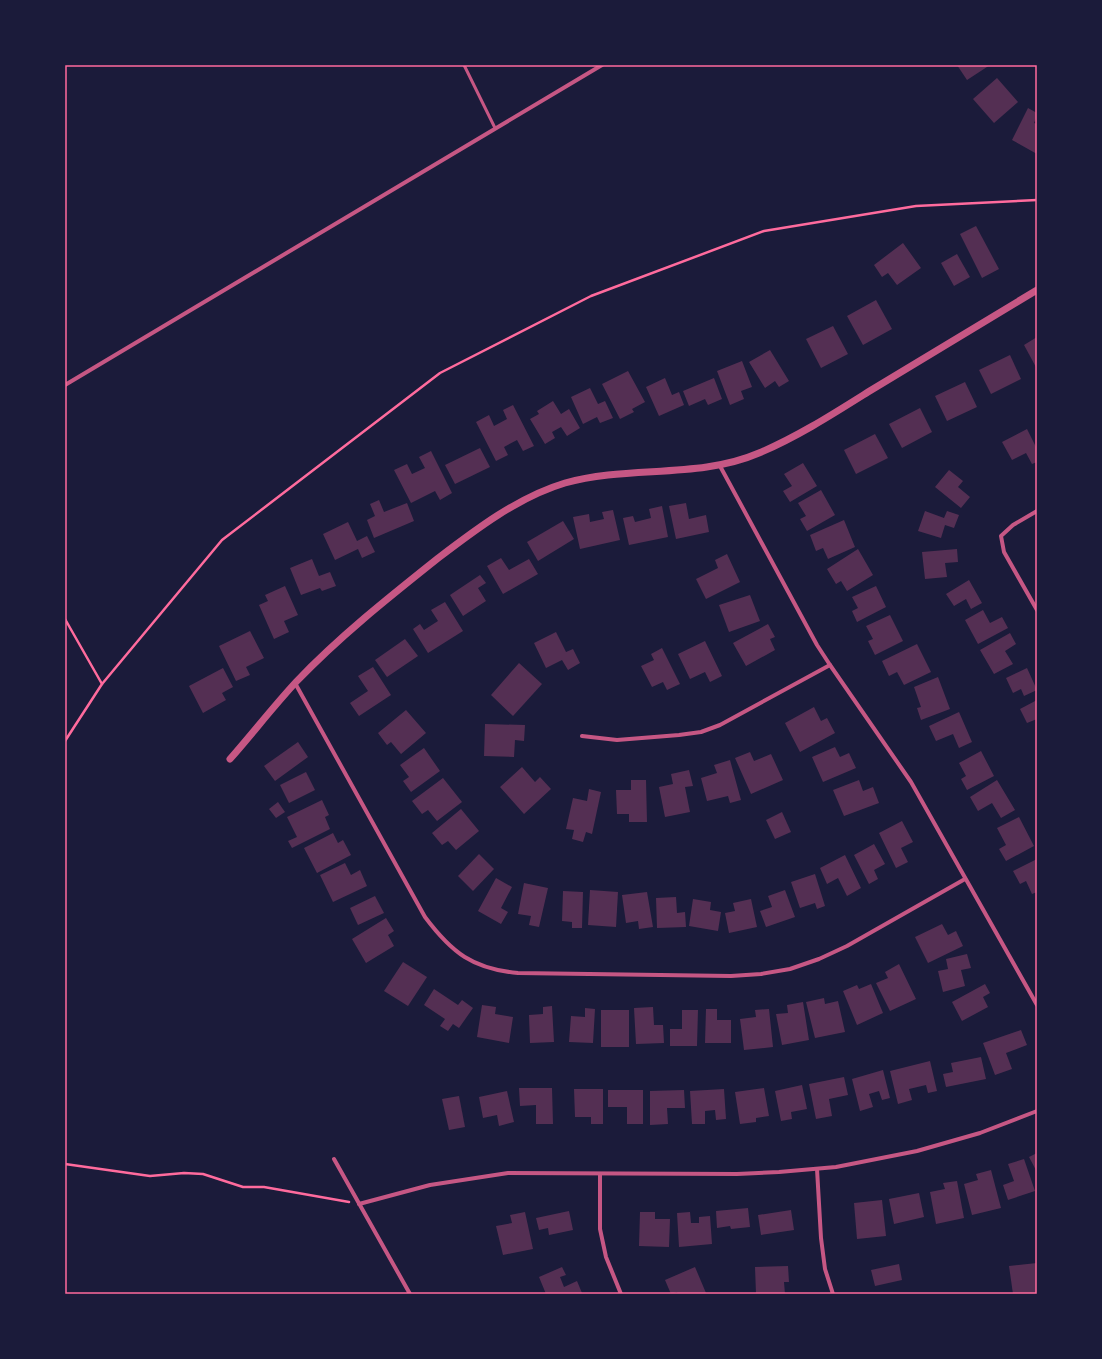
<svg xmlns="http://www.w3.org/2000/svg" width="1102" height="1359" viewBox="0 0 1102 1359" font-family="Cabin,sans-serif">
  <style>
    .building { fill: #542f53 }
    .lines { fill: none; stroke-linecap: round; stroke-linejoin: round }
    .path { stroke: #ff6b9d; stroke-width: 2.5 }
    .service { stroke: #c65784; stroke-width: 3 }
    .minor { stroke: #c65784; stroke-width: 4 }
    .tertiary { stroke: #c65784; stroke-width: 7 }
    .neatline { fill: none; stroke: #ff6b9d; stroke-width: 1.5 }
  </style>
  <rect width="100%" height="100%" fill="#1b1b3a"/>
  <!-- building -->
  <g class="building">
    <polygon points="957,65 990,65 967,80"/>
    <polygon points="997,78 1018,102 994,123 973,99"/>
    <polygon points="1028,108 1037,113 1037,116 1034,123 1037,124 1037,154 1012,140"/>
    <polygon points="976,226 999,269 982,278 960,234"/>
    <polygon points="903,243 921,268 897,285 888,273 882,277 874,265"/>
    <polygon points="957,254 970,277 954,286 941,263"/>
    <polygon points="876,300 892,329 863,345 847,316"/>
    <polygon points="833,326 848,354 821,368 806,339"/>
    <polygon points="1037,337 1037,369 1024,345"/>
    <polygon points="770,350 789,381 779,387 775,381 765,388 749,362"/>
    <polygon points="1010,355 1021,379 991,394 979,370"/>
    <polygon points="742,361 752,387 741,391 744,399 730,405 717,371"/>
    <polygon points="628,371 645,402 632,409 634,412 620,419 602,384"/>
    <polygon points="665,378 672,395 679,392 684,405 659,416 646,387"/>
    <polygon points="714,378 722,399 708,405 705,399 689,406 683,391"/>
    <polygon points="965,382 977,407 947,421 935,396"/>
    <polygon points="590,388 598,404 605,401 613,418 600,423 597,417 583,424 571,397"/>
    <polygon points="553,401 561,414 569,409 580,428 567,436 561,427 552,432 555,438 545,444 530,419 539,414 537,411"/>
    <polygon points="513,405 534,446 523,451 517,440 504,447 508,455 496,461 476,422 489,415 494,426 507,419 503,410"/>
    <polygon points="920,408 932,432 902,448 889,424"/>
    <polygon points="1027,429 1037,449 1037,462 1032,464 1026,453 1012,460 1002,442"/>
    <polygon points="875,434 888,458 856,474 844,450"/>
    <polygon points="480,448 490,467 455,484 445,465"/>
    <polygon points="431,451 452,493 440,500 435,491 411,503 394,470 407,464 412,474 425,468 419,457"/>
    <polygon points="803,463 817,486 790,502 783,491 792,486 784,474"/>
    <polygon points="949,470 963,481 958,487 970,497 961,508 935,487"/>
    <polygon points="821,490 835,515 807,531 800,519 806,516 798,503"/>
    <polygon points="379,500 384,512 407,503 414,521 374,538 367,520 375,516 370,504"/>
    <polygon points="686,503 689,519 706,515 709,532 676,539 669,506"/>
    <polygon points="662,506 668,537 629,545 623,518 633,516 635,522 651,518 649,509"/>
    <polygon points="613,510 620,540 580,549 573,517 589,514 590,522 604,519 602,512"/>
    <polygon points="925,511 944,518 947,511 959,515 954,528 945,525 941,538 918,531"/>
    <polygon points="844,520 855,547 828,559 823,548 816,551 810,535"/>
    <polygon points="563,521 574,539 538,561 527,542"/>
    <polygon points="348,522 357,541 367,536 375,552 362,558 358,549 335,560 323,534"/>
    <polygon points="858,549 873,575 847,591 841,581 836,584 827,569"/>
    <polygon points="957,549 958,562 945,563 947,577 925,579 922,552"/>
    <polygon points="727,554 740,582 706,599 696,579 718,568 715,560"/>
    <polygon points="501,558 509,570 529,559 538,574 503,594 487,566"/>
    <polygon points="312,559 319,576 330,572 336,586 322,591 320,588 301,595 290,568"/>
    <polygon points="480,575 486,583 478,588 486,601 463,616 450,595"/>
    <polygon points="969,580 982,603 971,609 966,599 954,606 946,594"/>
    <polygon points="285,586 298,615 284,621 289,632 274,639 259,605 268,601 265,595"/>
    <polygon points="876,586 886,607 857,622 852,611 858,608 852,597"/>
    <polygon points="750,595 760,621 729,632 719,605"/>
    <polygon points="445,602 463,631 428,653 413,629 420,624 424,630 438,621 431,610"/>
    <polygon points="983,610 990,623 1002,617 1008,628 978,644 965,620"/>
    <polygon points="890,615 903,641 875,655 868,641 873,639 866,626"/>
    <polygon points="768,624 775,637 770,639 775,650 746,666 733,643"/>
    <polygon points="250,631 264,658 246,667 250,675 236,681 219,646"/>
    <polygon points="556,632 566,652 573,649 580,663 568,670 562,660 546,668 534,643"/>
    <polygon points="1010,633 1016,644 1005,651 1013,664 994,674 980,650"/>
    <polygon points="405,639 418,656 387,677 375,660"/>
    <polygon points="705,641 722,676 710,682 705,672 690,679 678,654"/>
    <polygon points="917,644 931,672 904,685 897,672 889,676 882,661"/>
    <polygon points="662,648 680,684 667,690 663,682 652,687 641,666 654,660 651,654"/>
    <polygon points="519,663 542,684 513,716 491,695"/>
    <polygon points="373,667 391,695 359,716 350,703 368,691 358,676"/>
    <polygon points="223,668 233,687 222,693 226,700 203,713 189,686"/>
    <polygon points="1027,668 1037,690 1024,696 1021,689 1013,693 1006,678"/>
    <polygon points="938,677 950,709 921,720 917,708 921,707 914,687"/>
    <polygon points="1037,700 1037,719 1027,723 1020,709"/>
    <polygon points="814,707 821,721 827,718 835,733 800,752 785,723"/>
    <polygon points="406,710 426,733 401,754 391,742 387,745 378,733"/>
    <polygon points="959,712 972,742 959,748 953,734 936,741 929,726"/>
    <polygon points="485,724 525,725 524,741 515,740 514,757 484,756"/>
    <polygon points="298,742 308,757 275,781 264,766"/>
    <polygon points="835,747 840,757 849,753 856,768 823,782 812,757"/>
    <polygon points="424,748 440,771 411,792 403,781 409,777 400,765"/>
    <polygon points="981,751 994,776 967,790 961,779 966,776 959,763"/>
    <polygon points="750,752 754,761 771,754 783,780 751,794 735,758"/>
    <polygon points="730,760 741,800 730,803 728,796 707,801 701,778 717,773 714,765"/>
    <polygon points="522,767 535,782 540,777 551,789 524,814 500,787"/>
    <polygon points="689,770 693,786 685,787 690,812 665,817 659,787 673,784 671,774"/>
    <polygon points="306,772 315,790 289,803 280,785"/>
    <polygon points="443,778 462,802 437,821 428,810 422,814 412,801"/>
    <polygon points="631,780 646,780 647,822 629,822 629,814 617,814 616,790 631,790"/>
    <polygon points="859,780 863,791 873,787 879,803 844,816 833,790"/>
    <polygon points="997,780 1015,810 1001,818 992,803 978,811 970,797"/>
    <polygon points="589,789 601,792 592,834 586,832 583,842 572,839 574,830 566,829 573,798 587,801"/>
    <polygon points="322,800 329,815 325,817 330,829 292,848 288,841 297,837 287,817"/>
    <polygon points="278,802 285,812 276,818 269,809"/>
    <polygon points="461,809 479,831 456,850 448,841 442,845 432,833"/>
    <polygon points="782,812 791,832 775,839 766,820"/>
    <polygon points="1019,817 1034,846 1006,861 999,849 1006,845 997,828"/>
    <polygon points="902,821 913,842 901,848 908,862 896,868 879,833"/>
    <polygon points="333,833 338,843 343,840 351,855 317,873 304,848"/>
    <polygon points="874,844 885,864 874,870 878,879 869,884 854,855"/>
    <polygon points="479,854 494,869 473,891 458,876"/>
    <polygon points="845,855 861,888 847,896 838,878 827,884 820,868"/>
    <polygon points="1037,859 1037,892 1032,894 1026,881 1020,884 1013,871"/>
    <polygon points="345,863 351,875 360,870 367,886 333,902 320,875"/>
    <polygon points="815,874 825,906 817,909 815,903 800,908 791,882"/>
    <polygon points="496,878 512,887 501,908 508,912 501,924 478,911"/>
    <polygon points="524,883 548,888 539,927 529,925 531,916 518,914"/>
    <polygon points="590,890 618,892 616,927 588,925"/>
    <polygon points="785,890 795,917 766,927 760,911 772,907 768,896"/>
    <polygon points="563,891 583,892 582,928 572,928 572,922 562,921"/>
    <polygon points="647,892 653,927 639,929 638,921 626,923 622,895"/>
    <polygon points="375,896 384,913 358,925 350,908"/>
    <polygon points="676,897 677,913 685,912 686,927 657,928 656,898"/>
    <polygon points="693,899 711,902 710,910 721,912 718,931 689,926"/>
    <polygon points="751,899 757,927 729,933 725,913 735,911 733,903"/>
    <polygon points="386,918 394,931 388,935 394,946 366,963 352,939"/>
    <polygon points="942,924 948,935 956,931 963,946 928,963 915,937"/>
    <polygon points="967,954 971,968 961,970 965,986 943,992 938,971 948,969 946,959"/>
    <polygon points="403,962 427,977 408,1006 384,991"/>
    <polygon points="899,964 916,999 890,1011 876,983 888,978 885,972"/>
    <polygon points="871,984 883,1013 857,1025 843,991 857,985 859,989"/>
    <polygon points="985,984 990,993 983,997 988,1007 962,1021 952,1002"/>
    <polygon points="434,989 458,1005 462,1000 473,1008 459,1028 453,1024 448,1031 440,1026 445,1019 424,1005"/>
    <polygon points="824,998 825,1004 838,1001 845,1032 815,1038 806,1002"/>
    <polygon points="803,1002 809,1040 782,1045 776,1014 788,1013 787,1005"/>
    <polygon points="482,1005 496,1007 495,1014 513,1017 509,1043 477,1037"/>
    <polygon points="552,1006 554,1042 530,1043 529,1015 543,1014 543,1007"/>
    <polygon points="653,1007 654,1025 663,1025 664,1043 636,1044 634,1008"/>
    <polygon points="585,1008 595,1009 593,1043 569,1042 571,1016 585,1017"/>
    <polygon points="706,1009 717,1009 717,1020 731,1020 731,1043 705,1043"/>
    <polygon points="769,1009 773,1047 744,1050 740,1019 756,1017 755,1010"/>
    <rect x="601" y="1010" width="28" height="37"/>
    <polygon points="682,1010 698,1010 697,1046 670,1046 670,1029 682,1029"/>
    <polygon points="1021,1030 1027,1045 1006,1053 1012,1069 995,1075 983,1043"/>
    <polygon points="981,1057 986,1079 946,1087 943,1074 953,1072 951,1063"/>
    <polygon points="930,1061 937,1091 928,1093 926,1085 909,1089 912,1100 898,1104 890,1071"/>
    <polygon points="883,1070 890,1098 882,1100 879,1091 869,1094 873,1107 860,1111 852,1079"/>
    <polygon points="844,1077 848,1095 829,1099 832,1116 816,1119 809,1084"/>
    <polygon points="802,1085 807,1109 791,1112 792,1119 781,1121 775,1091"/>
    <polygon points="519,1088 552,1088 553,1124 536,1124 536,1105 520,1106"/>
    <polygon points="764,1088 769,1116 756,1118 756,1122 740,1124 735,1092"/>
    <polygon points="574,1089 603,1089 603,1124 591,1124 591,1117 575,1117"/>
    <polygon points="724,1089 726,1119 716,1120 715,1110 705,1111 705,1124 692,1124 690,1091"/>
    <polygon points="608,1090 643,1090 643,1124 627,1124 627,1107 608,1107"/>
    <polygon points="684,1090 685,1108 667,1108 668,1124 650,1125 650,1091"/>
    <polygon points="507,1091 514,1122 499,1126 497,1115 483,1118 479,1097"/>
    <polygon points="459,1096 465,1127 449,1130 442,1099"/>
    <polygon points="1037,1153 1037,1172 1029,1157"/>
    <polygon points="1024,1159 1035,1191 1008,1200 1003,1185 1014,1181 1008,1164"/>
    <polygon points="991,1170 1001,1208 972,1215 964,1184 978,1180 976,1174"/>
    <polygon points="957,1181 964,1218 936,1224 930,1192 945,1189 943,1183"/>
    <polygon points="919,1193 924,1217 894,1224 889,1199"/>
    <polygon points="882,1200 886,1236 857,1239 854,1203"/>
    <polygon points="748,1208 750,1227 731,1229 730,1226 717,1228 716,1211"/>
    <polygon points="791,1210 794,1230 761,1235 758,1215"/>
    <polygon points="569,1211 573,1230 549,1235 548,1228 539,1230 536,1218"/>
    <polygon points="525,1212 533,1249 503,1255 496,1226 512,1223 510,1215"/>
    <polygon points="640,1212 655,1212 655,1219 670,1219 669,1247 639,1246"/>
    <polygon points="690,1212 691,1223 699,1223 699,1217 710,1216 712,1244 679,1247 677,1213"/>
    <polygon points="1037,1263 1037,1294 1013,1294 1009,1266"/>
    <polygon points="899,1264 902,1280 875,1286 871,1270"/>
    <polygon points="788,1266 789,1282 784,1282 785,1294 756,1294 755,1267"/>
    <polygon points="562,1267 566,1275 560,1277 564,1287 577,1281 582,1293 580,1294 546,1294 539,1277"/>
    <polygon points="695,1267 706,1293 678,1294 677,1292 671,1294 665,1280"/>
  </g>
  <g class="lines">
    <!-- path -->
    <g class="path">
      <polyline points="65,619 102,684"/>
      <polyline points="65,741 102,684 222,540 440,373 591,296 764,231 916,206 1037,200"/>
      <polyline points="65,1164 150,1176 184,1173 203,1174 243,1187 264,1187 349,1202"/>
    </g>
    <!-- service -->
    <polyline class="service" points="464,65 495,128"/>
    <!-- minor -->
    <g class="minor">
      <polyline points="65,385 602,65"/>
      <polyline points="720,466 817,645 830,665 911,782 1037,1005"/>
      <polyline points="1037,511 1013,525 1001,536 1004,552 1037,610"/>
      <path d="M295,683l130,234c27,36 48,52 93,56l213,3 30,-2 29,-5 29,-10 28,-13 118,-67"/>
      <polyline points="582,736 617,740 679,735 701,732 720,725 830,665"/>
      <polyline points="334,1159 410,1294"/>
      <polyline points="817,1169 821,1238 825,1269 833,1294"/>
      <polyline points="600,1174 600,1229 606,1257 621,1294"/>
      <polyline points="359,1204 430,1185 508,1173 737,1174 779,1172 836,1167 917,1151 980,1133 1037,1111"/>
    </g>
    <!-- tertiary -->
    <path class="tertiary" d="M230,759c22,-25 43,-52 66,-77 43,-45 92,-84 141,-123 38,-29 81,-62 128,-76 63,-18 134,-4 194,-30 38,-16 74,-39 109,-61 56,-34 112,-68 169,-102"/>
  </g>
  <!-- border -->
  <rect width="1102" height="1359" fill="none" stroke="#1b1b3a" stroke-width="132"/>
  <rect x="66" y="66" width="970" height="1227" class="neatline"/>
</svg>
